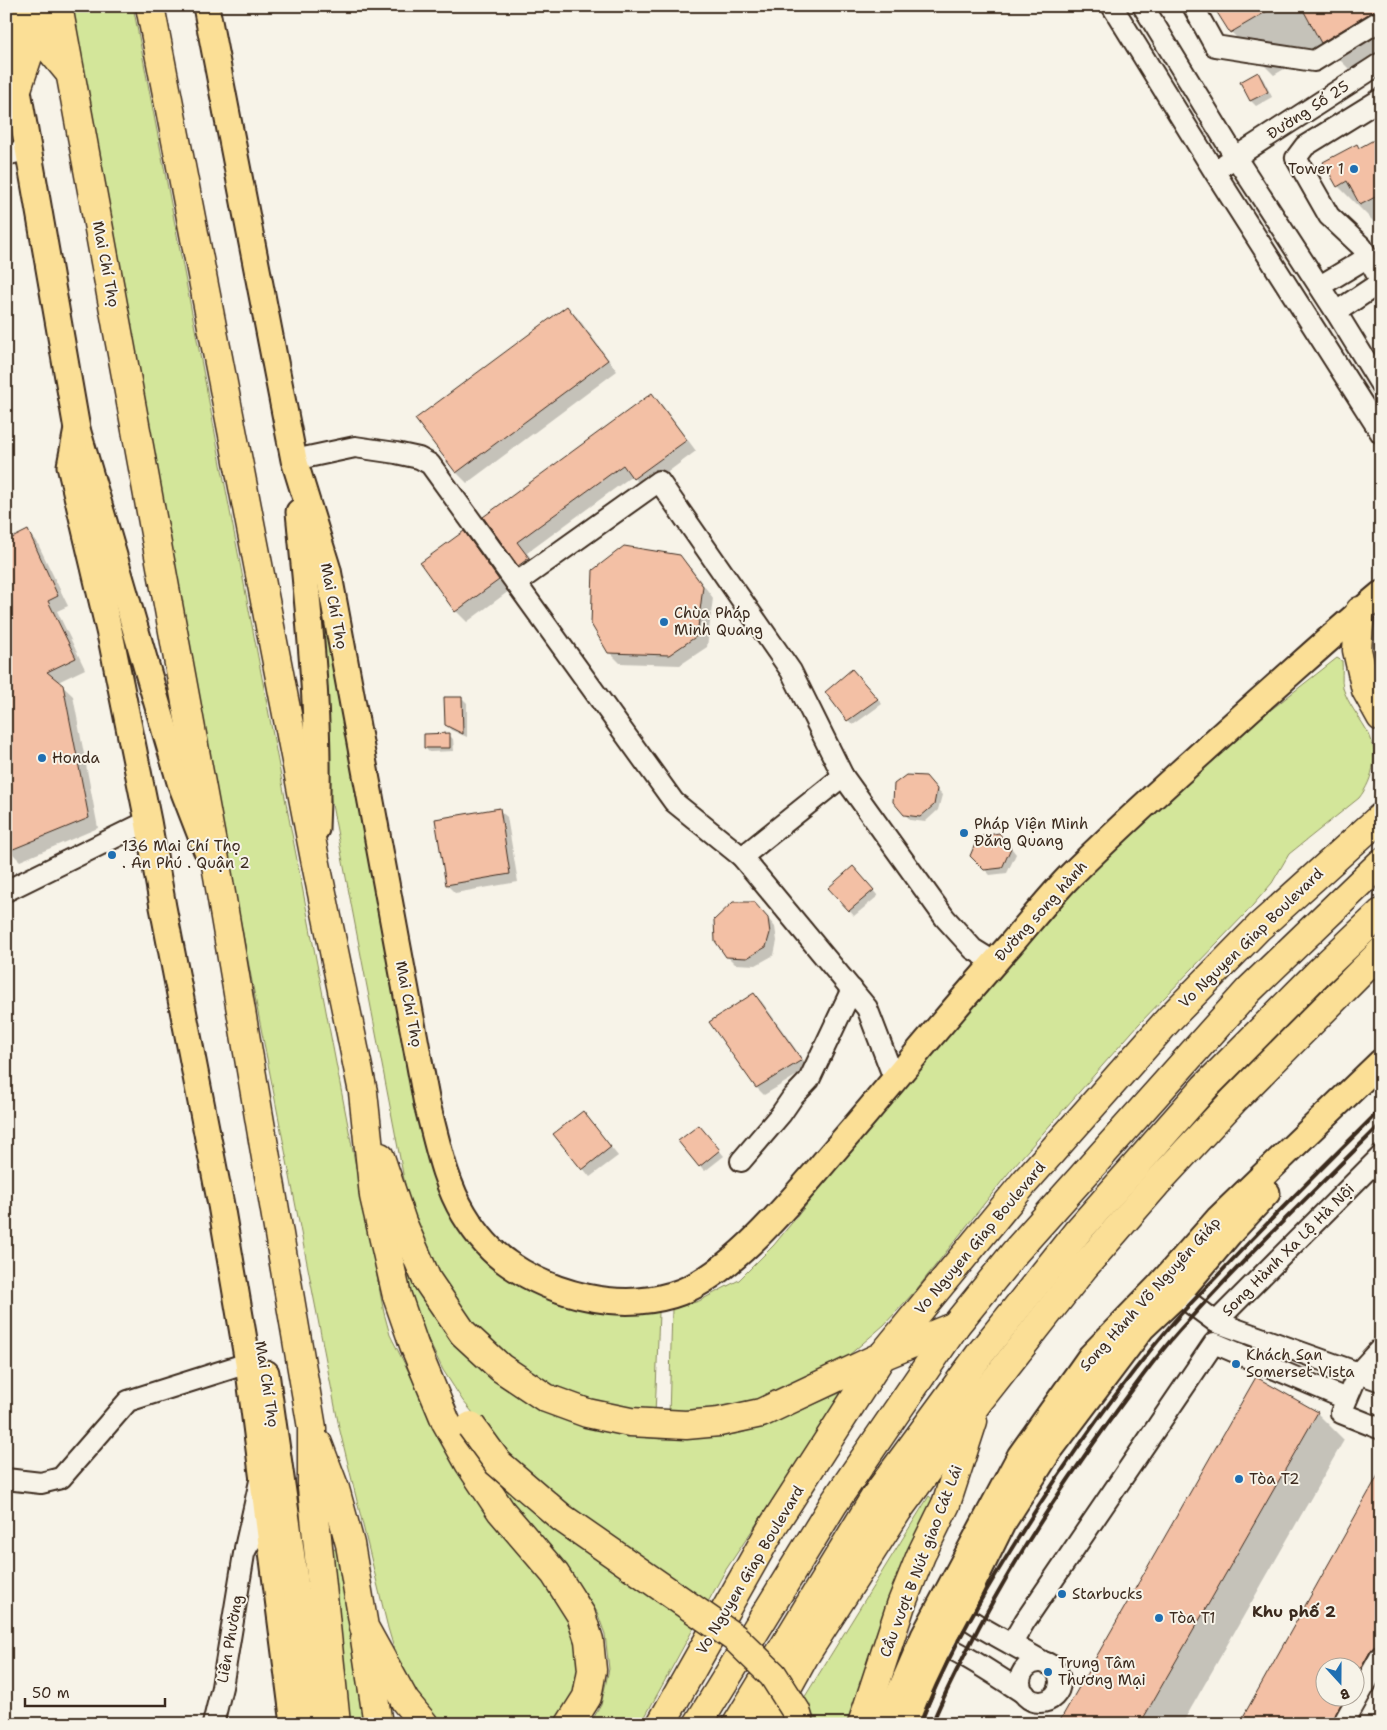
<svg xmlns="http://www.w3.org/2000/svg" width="1387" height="1730" viewBox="0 0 1387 1730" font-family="'Shantell Sans',sans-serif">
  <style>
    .green { fill: #d3e69a; stroke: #87885c }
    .shadow { fill: #0003; fill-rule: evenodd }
    .building { fill: #f3c0a5; stroke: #3b2a1e }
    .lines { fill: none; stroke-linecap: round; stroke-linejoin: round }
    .minor-casing { stroke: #3b2a1e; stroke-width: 24 }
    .major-casing { stroke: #3b2a1e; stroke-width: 29 }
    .highway-casing { stroke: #3b2a1e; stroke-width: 31 }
    .minor { stroke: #f7f3e8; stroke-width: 20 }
    .major { stroke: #fbdf96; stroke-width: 25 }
    .highway { stroke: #fbdf96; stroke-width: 28 }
    .rail { stroke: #3b2a1e; stroke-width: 4 }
    .highway-bridge-casing { stroke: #3b2a1e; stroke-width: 31; stroke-linecap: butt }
    .highway-bridge { stroke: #fbdf96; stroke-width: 28 }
    .poi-dot { fill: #1f6fb2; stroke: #f7f3e8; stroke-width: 2 }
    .labels { text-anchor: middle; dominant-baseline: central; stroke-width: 4; stroke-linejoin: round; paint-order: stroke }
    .street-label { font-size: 15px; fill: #3b2a1e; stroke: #f7f3e8 }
    .poi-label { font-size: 15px; fill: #3b2a1e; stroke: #f7f3e8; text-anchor: start }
    .neighbourhood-label { font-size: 16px; font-weight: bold; fill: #3b2a1e; stroke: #f7f3e8 }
  </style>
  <rect width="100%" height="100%" fill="#f7f3e8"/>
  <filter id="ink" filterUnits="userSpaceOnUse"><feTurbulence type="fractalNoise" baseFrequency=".02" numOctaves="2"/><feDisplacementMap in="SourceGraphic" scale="10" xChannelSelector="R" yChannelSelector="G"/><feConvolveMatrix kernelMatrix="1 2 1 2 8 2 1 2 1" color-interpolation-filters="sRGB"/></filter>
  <g filter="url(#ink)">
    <!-- green -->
    <g class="green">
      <polygon points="67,6 133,6 384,1313 390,1335 442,1437 565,1600 585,1678 561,1724 438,1724 417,1700 401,1672 388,1628 339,1427 254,992"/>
      <polygon points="321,580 435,1166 498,1270 526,1290 558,1304 597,1312 627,1314 659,1312 655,1416 612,1411 541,1384 469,1323 432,1267 408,1200 324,763 316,582"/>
      <path d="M1337,658l5,3c1,8 -1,19 1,27 5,16 15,27 23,41 14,21 8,50 -7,69l-70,56 -17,29 -26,30 -107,111 -125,142 -98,124 -32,35 -50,43 -75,37 -90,12 3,-108 27,-8 40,-21 35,-35 169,-209 138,-154 127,-123z"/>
      <polygon points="395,1236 420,1288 588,1426 630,1436 660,1439 699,1438 741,1433 775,1422 840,1393 841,1397 725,1571 641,1724 590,1724 601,1705 609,1669 605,1634 597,1612 586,1594 512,1515 492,1489 484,1426 463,1401 443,1370 425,1333 413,1299"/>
      <polygon points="929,1496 935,1501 850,1724 788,1724"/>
      <polygon points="336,1549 368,1724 350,1724 329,1550"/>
    </g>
    <!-- shadow -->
    <g class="shadow">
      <polygon points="1215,6 1381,6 1381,74 1364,84 1325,45 1274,75 1231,32"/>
      <polygon points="1258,74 1263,79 1272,97 1256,106 1251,101 1241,82"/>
      <polygon points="1381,137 1381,228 1380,228 1338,186 1360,149"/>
      <polygon points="567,307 578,318 617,371 467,483 456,472"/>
      <polygon points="651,395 662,405 696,451 645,489 632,476 527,553 539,569 530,575 519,565 485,517"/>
      <polygon points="27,532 37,542 68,606 57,611 85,669 58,682 73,696 98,828 20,861 9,850"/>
      <polygon points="464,533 474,543 509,591 467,622 456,611"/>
      <polygon points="679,556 690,567 713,598 707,647 680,665 620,663 609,652"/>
      <polygon points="857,676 882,704 853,725 848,720"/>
      <polygon points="462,698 467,703 467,737 451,730 446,725"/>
      <polygon points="449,735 453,739 454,751 429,752 425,748"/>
      <polygon points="931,783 942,795 938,810 925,822 910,820 905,814"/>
      <polygon points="499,810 507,817 518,882 455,893 447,885"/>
      <polygon points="1004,839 1016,854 1007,873 990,875 972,856"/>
      <polygon points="858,873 878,896 854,916 830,888"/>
      <polygon points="762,911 775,927 777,941 774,955 756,965 735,964 727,956"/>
      <polygon points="754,994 762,1002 809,1068 764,1095 757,1088"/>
      <polygon points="583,1113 618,1156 590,1177 555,1134"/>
      <polygon points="699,1126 724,1156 705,1171 700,1166"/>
      <polygon points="1256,1379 1317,1413 1344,1440 1182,1724 1059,1724"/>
      <path d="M1381,1473v188l-35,63h-106zM1324,1668h30v30h-30z"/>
      <polygon points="1015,1716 1030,1724 1010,1724"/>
    </g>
    <!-- building -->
    <g class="building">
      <polygon points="1213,6 1276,6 1230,33"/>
      <polygon points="1301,6 1381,6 1381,8 1375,10 1321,43"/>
      <polygon points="1258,72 1268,92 1250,101 1240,82"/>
      <polygon points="1381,136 1381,194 1360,205 1347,181 1337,187 1323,162 1357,144 1359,148"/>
      <polygon points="567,306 608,360 456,473 415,419"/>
      <polygon points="652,393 687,440 633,479 623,465 517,542 529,558 518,566 483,517"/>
      <polygon points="28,530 58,596 48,601 76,658 47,672 63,685 89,818 6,852 6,541"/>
      <polygon points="464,531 499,580 455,612 420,563"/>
      <polygon points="624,546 680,555 703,586 697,636 669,655 608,653 591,624 593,570"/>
      <polygon points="852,669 878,699 847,721 825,692"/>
      <polygon points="444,697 462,697 463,734 445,725"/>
      <polygon points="450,733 450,748 424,748 424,734"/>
      <polygon points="906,775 926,776 937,789 934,805 920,817 904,815 893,802 894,784"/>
      <polygon points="500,808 510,874 446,885 435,819"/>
      <polygon points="999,833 1011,848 1002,868 984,870 970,856 978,837"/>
      <polygon points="853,866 874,890 849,911 828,888"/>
      <polygon points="733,902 754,902 768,918 770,933 766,947 747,958 726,957 715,941 714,920"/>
      <polygon points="754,993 802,1060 756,1088 709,1022"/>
      <polygon points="583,1111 611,1147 582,1170 553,1134"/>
      <polygon points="699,1125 720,1150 699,1167 678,1141"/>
      <polygon points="1256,1377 1318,1412 1140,1724 1058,1724"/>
      <polygon points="1381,1470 1381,1640 1378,1645 1371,1650 1361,1668 1324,1668 1324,1698 1344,1698 1331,1724 1239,1724"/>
    </g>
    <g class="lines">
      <defs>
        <g id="minor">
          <polyline points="1112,6 1214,171 1381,433"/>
          <polyline points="1143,6 1236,158 1336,312 1381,385"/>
          <polyline points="1193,6 1215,46 1314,61 1381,20"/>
          <polyline points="6,155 28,149"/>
          <polyline points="1225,164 1381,63"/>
          <polyline points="1320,286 1368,257"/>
          <polyline points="1336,312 1381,282 1362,247 1329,216 1296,158 1305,146 1381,99"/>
          <polyline points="294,460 355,447 396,453 419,458 430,464 516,583"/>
          <polyline points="843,776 791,671 659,481 516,583 674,802 742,857 867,1008 895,1081"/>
          <polyline points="742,857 843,776 945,918 973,949 994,962"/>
          <polyline points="6,891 148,821"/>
          <polyline points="741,1161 781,1114 792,1098 809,1080 852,989"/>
          <polyline points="1178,1294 1216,1322 1381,1381"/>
          <polyline points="1216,1322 1381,1156"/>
          <polyline points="1381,1348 1358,1373 1341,1413 1381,1429"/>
          <polyline points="6,1479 41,1483 61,1478 128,1401 248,1363"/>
          <polyline points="245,1548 260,1481"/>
          <path d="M947,1603c29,25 65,40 98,60"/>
          <path d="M928,1638c34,14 66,36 97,56"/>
          <polyline points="1012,1643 1025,1621 1214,1343 1346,1399"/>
          <circle cx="1040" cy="1682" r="20"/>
          <path d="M213,1724l9,-37 22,-133c5,-13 12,-21 25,-25"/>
          <polyline points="1343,1724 1381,1656"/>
        </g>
        <g id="major">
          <path d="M206,6l88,454 34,110 99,534c10,37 17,77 37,110 11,18 27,38 45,50 45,31 109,47 163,31 57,-16 122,-98 161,-143 59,-68 116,-139 177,-207 19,-22 38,-46 58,-67 61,-61 126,-118 190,-176 41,-36 81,-73 123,-108"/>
          <polyline points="6,22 77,429 180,782 206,849"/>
          <polyline points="77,429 70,466 112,643 148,821 163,907 221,1205 248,1363 294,1724"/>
          <path d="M299,512c10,105 22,211 17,317"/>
          <polyline points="266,1373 288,1527 314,1724"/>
          <polyline points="886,1724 924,1636 1020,1456 1091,1356 1158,1287 1218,1219 1381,1062"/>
          <polyline points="906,1724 940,1643 958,1613 1002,1524 1049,1451 1142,1328 1178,1294 1229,1234 1267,1193"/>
        </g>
        <g id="highway">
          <polyline points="14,6 69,72"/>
          <polyline points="58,6 218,876 312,1428 312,1488 336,1724"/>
          <polyline points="150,6 315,859 363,1092 374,1196 397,1296 414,1345 446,1422 469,1463 501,1511 555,1574 581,1615 589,1640 592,1670 587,1697 570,1724"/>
          <polyline points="18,86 40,20"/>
          <polyline points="1360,611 1357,650 1366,690 1381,717"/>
          <polyline points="380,1157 402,1222 427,1280 463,1333 501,1368 546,1398 587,1413 630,1422 686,1425 719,1422 761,1413 882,1356 955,1326"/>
          <polyline points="318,1444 335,1489 350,1544 364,1627 405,1701 424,1724"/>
          <polyline points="365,1639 378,1724"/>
          <polyline points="661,1724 773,1526 882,1356 1024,1183 1170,1018 1259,927 1381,817"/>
          <polyline points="698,1724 834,1503 955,1326 1015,1252 1249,990 1381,863"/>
          <polyline points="737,1724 875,1497 980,1354 1078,1231 1205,1087 1320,971 1381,913"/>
          <polyline points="767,1724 804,1657 898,1510 981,1398 1084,1267 1156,1184 1235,1099 1381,952"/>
          <polyline points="862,1724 901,1605 921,1555 946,1504 973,1421"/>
        </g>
      </defs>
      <!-- minor casing -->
      <use href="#minor" class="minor-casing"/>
      <!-- major casing -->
      <use href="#major" class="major-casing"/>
      <!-- highway casing -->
      <use href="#highway" class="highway-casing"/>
      <!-- minor -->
      <use href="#minor" class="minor"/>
      <!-- major -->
      <use href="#major" class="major"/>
      <!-- highway -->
      <use href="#highway" class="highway"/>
      <!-- rail -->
      <g class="rail">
        <path d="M920,1724c24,-62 57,-120 92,-176 48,-78 101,-154 160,-224 15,-18 32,-34 48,-51 52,-56 107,-110 161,-164"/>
        <path d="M932,1724c10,-25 22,-48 34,-72 40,-80 89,-156 142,-229 25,-34 50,-70 79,-101 62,-69 129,-133 194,-198"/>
      </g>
      <defs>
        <polyline id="highway-bridge" points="471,1426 498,1463 562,1518 735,1638 773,1675 796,1711 800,1724"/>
      </defs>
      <!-- highway-bridge casing -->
      <use href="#highway-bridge" class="highway-bridge-casing"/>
      <!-- highway-bridge -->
      <use href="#highway-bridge" class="highway-bridge"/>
    </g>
  </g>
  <!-- markers -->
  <g class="poi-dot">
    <circle cx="1354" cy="169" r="5"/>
    <circle cx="664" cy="622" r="5"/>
    <circle cx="42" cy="758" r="5"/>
    <circle cx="964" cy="833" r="5"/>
    <circle cx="112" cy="855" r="5"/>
    <circle cx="1236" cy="1364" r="5"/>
    <circle cx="1239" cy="1479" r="5"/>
    <circle cx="1062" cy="1594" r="5"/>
    <circle cx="1159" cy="1618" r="5"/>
    <circle cx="1048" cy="1672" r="5"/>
  </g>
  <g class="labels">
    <!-- street labels -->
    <g class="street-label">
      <text transform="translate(1308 110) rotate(-33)">Đường Số 25</text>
      <text transform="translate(106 264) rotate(79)">Mai Chí Thọ</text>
      <text transform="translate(334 606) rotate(79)">Mai Chí Thọ</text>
      <text transform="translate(1041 911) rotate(-48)">Đường song hành</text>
      <text transform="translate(1251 938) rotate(-44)">Vo Nguyen Giap Boulevard</text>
      <text transform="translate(409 1004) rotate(79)">Mai Chí Thọ</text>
      <text transform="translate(980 1238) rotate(-50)">Vo Nguyen Giap Boulevard</text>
      <text transform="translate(1288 1250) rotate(-45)">Song Hành Xa Lộ Hà Nội</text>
      <text transform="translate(1150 1294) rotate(-48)">Song Hành Võ Nguyên Giáp</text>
      <text transform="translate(267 1384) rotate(81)">Mai Chí Thọ</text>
      <text transform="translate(921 1561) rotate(-69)">Cầu vượt B Nút giao Cát Lái</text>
      <text transform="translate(750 1570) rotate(-59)">Vo Nguyen Giap Boulevard</text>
      <text transform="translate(230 1639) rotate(-80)">Liên Phường</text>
    </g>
    <!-- poi labels -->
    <g class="poi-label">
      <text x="1344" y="169" text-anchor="end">Tower 1</text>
      <text x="674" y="613">Chùa Pháp<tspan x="674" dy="17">Minh Quang</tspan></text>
      <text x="52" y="758">Honda</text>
      <text x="974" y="824">Pháp Viện Minh<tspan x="974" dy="17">Đăng Quang</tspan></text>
      <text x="122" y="846">136 Mai Chí Thọ<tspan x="122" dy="17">. An Phú . Quận 2</tspan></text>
      <text x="1246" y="1355">Khách Sạn<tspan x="1246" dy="17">Somerset Vista</tspan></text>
      <text x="1249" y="1479">Tòa T2</text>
      <text x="1072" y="1594">Starbucks</text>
      <text x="1169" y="1618">Tòa T1</text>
      <text x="1058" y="1663">Trung Tâm<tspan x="1058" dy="17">Thương Mại</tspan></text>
    </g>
    <!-- neighbourhood labels -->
    <g class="neighbourhood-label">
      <text x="1294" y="1611">Khu phố 2</text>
    </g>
  </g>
  <!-- margin -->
  <rect width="1387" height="1730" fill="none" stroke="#f7f3e8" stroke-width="25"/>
  <rect x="12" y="12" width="1362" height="1705" fill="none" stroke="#3b2a1e" stroke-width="2" filter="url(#ink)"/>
  <!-- north arrow -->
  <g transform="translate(1340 1682) rotate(159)"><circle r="24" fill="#f7f3e8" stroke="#aca397"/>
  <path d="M0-4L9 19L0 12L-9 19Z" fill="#1f6fb2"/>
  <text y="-8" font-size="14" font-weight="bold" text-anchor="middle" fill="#3b2a1e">B</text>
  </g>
  <!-- scale -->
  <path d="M25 1698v8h140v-8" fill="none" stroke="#3b2a1e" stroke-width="2.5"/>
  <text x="32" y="1698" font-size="15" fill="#3b2a1e" stroke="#f7f3e8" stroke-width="4" paint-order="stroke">50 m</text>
</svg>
